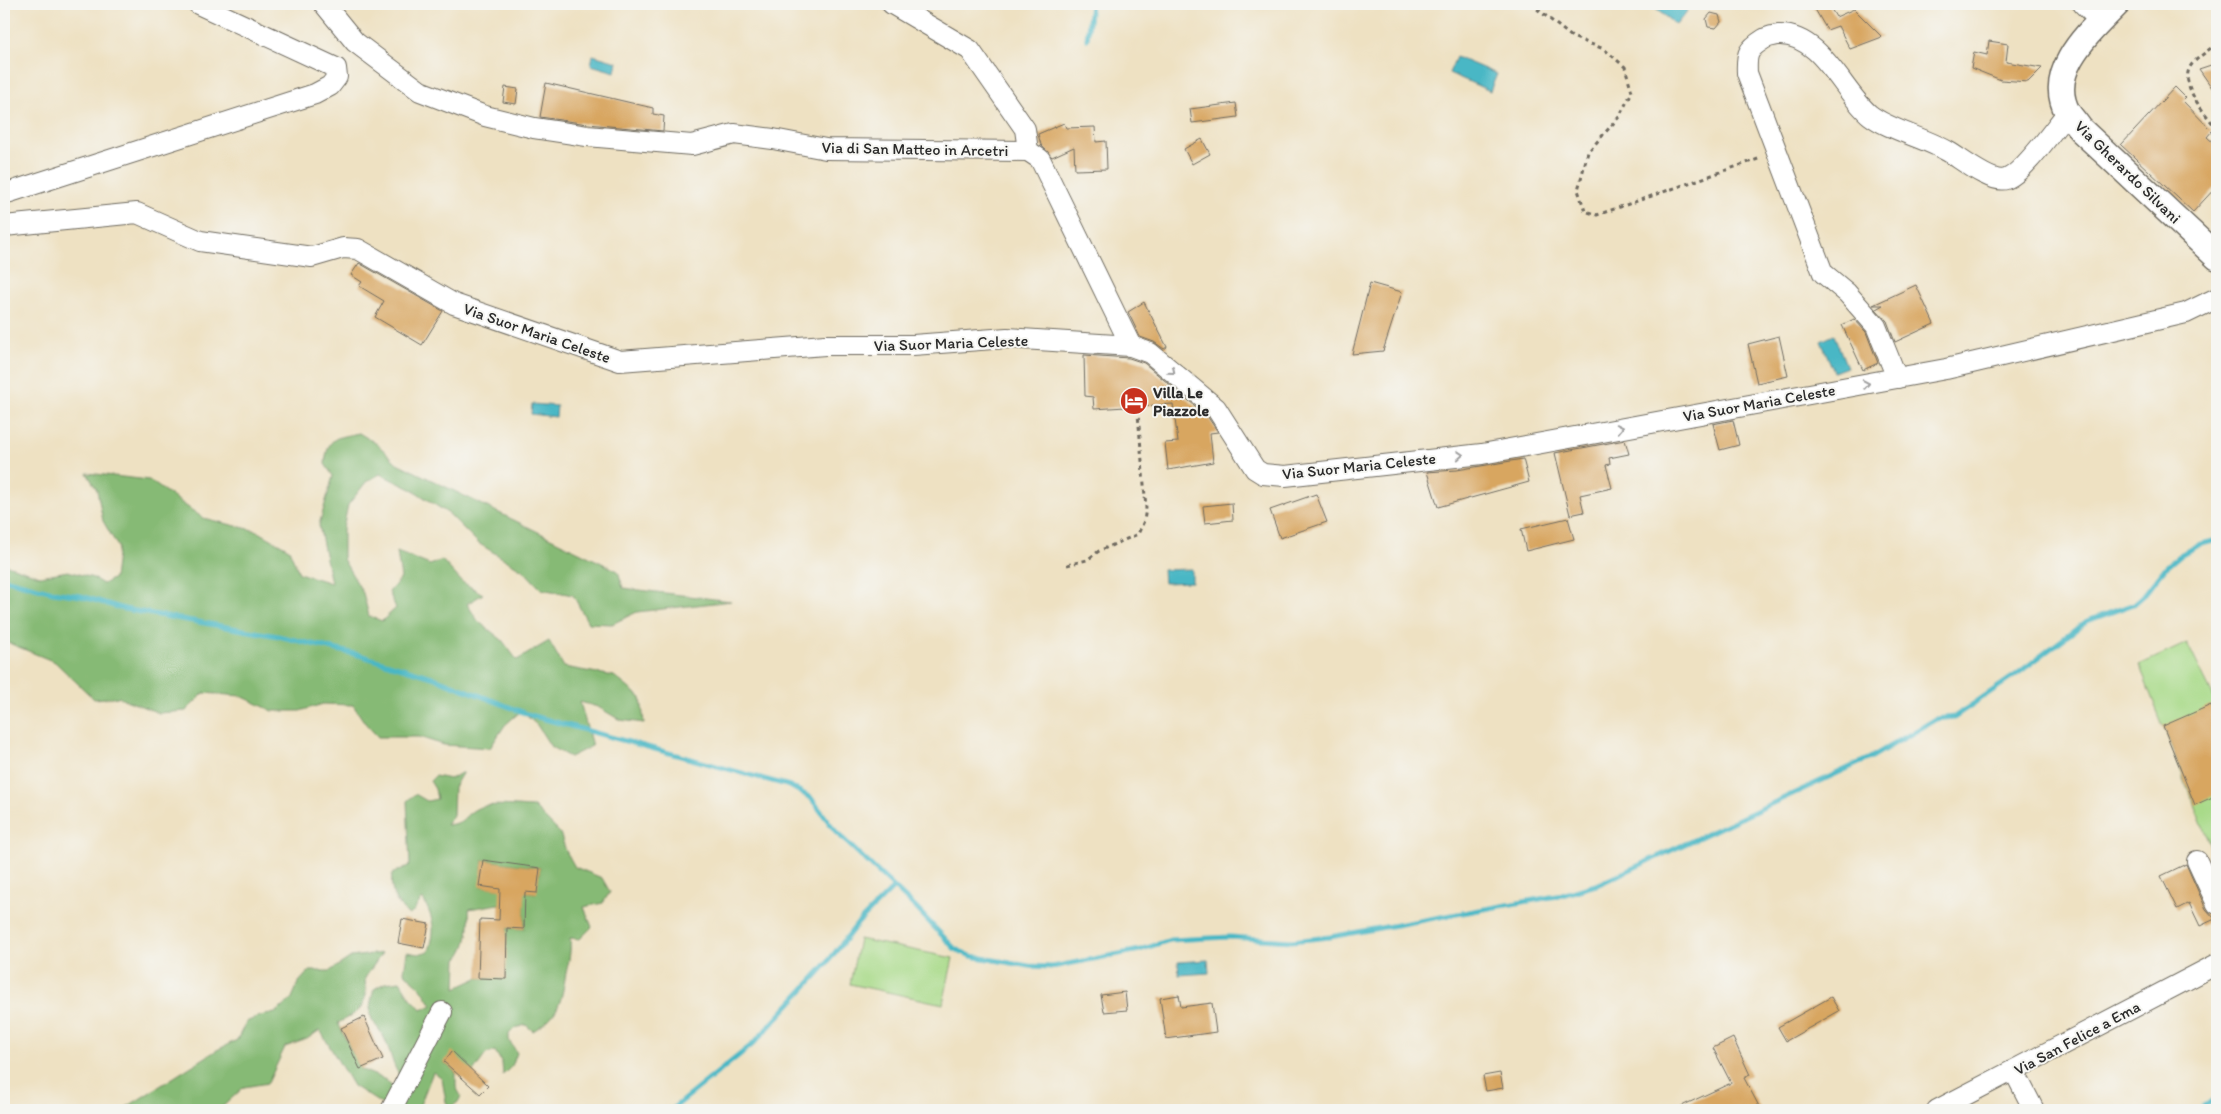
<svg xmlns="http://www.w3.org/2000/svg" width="2221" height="1114" viewBox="0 0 2221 1114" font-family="Itim,sans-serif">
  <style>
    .green { fill: #a9da89; stroke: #6a825a }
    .forest { fill: #86ba75; stroke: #587250; fill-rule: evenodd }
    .water { fill: #4ab7c5; stroke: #3a7178 }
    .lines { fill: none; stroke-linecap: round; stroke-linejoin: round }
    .stream { stroke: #4ab7c5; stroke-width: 5 }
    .building { fill: #d8a660 }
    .minor-casing { stroke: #6f6b60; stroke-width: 22 }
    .major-casing { stroke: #6f6b60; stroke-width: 28 }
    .path { stroke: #6f6b60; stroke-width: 3; stroke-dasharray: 4 4; stroke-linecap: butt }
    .minor { stroke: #fff; stroke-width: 20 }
    .major { stroke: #fff; stroke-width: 25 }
    .oneway { stroke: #a0a0a0 }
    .labels { text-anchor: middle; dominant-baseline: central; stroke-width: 4; stroke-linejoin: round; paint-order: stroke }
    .street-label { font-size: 16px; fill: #2b2b2b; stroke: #f6f6f2 }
    .poi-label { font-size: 16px; font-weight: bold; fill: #2b2b2b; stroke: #f6f6f2; text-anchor: start }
  </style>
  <rect width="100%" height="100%" fill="#f6f6f2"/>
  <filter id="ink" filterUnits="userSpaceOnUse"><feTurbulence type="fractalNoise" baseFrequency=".02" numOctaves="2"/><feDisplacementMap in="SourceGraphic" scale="10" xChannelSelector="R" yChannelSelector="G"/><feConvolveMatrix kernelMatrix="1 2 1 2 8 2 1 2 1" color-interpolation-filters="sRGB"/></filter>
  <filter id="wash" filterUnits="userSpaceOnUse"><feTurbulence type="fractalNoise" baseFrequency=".0096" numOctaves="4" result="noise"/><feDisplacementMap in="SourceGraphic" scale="20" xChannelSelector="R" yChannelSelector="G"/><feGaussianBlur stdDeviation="1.12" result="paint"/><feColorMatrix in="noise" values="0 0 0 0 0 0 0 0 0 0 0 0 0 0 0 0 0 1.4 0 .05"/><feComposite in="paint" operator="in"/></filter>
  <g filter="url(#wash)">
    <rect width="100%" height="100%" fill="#eee1c2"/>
    <!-- green -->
    <g class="green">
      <polygon points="2187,643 2217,704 2217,863 2139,665"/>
      <polygon points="859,939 953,958 943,1004 850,984"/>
    </g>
    <!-- forest -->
    <g class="forest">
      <path d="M359,433l18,11 20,19 221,108 5,17 108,13 -94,11 -25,12 -24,-1 -15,-28 -32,-6 -17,-18 -46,-28 -29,-29 -36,-24 -33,-16 -14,8 -18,23 -5,23v31l20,34 6,23 13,5 14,-13 -7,-16 12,-14 -4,-26 33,13 12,-5 20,22 21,12 -16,10 11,17 24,19 15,20 32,-19 15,26 50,9 27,22 3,25 -24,-3 -22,-13 -18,-5 12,44 -22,11 -19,-10 -14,-22 -16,-14 -16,14 -15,23 -46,-3 -25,-8h-41l-13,-14 -12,-18 -30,-1 -23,7h-27l-32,-15 -37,-3 -18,18 -27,2 -41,-16 -24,2 -39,-37 -51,-21v-77l36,12 28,-5 25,7 10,6 11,-6 4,-31 -15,-26 -6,-31 -10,-17 62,7 54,38 54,13 32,18 10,24 32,10 -12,-58 14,-49 -8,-12c3,-28 10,-26 34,-31z"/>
      <path d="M463,772l-9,15 -1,28 -7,10c21,-2 15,-8 30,-16 11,-7 44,-2 58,-2l26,26 6,18 9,16 27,11 8,14 -7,11 -19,4 8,20 -12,12 -10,-1c1,15 -1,22 -4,35 -5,29 -6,42 -33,58l-7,-6 -11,3 -6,6v6l8,13 -5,13 -9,9 -1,-12 -7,-12 -9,3 -13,18 -29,-10 12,11v14l5,9 -3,6 -8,6 -4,-6 -4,-23 -9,-7 -15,38h-27l-38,-24 -33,-56 -13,9 -22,8 -17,36 -24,4 -25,23h-97l95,-60 20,-10 9,-18 14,-6 15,-3 16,-13 8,-18 10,-11h21l21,-14 31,-4 -17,25 1,17 -3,9 -6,8 -19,11 22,46 26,11 7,8 7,-12c-8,-12 -7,-16 -12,-29 -10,-29 -25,-20 -14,-58l11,-6 15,-2 10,16 12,13 10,-5 -11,-17 -17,-16 3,-20 11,2 11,-3c7,-22 5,-31 -6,-52 -7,5 -7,12 -14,16 -14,-12 -19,-23 -17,-41l18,-9 -3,-64 8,-7 12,7 10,-2 -2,-10 -5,-8 5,-5 15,3zM483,860l57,8 -4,25 -56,-7zM499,904l25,1v24l-17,-1 -2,50h-27l-22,10 1,-29c12,-11 13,-34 12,-50z"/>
    </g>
    <!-- water -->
    <g class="water">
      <polygon points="1645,4 1681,4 1688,10 1676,25 1652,6 1650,8"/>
      <polygon points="593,55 617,62 615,72 591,65"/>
      <polygon points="1456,57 1497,74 1490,91 1449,73"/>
      <polygon points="1834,335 1847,367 1834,372 1821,341"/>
      <polygon points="532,404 557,406 556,417 531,414"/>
      <polygon points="1192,569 1192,582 1164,583 1163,570"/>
      <polygon points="1208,960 1209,973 1179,975 1178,962"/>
    </g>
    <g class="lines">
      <!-- stream -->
      <g class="stream">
        <polyline points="1087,39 1091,4"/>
        <polyline points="4,579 53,592 81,596 124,609 278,636 359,655 432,677 530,715 790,786 811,798 837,833 916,908 955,949 971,956 1029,966 1052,967 1140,950 1170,940 1230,937 1291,941 1330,937 1562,895 1599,884 1870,758 1936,719 1954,717 2017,674 2087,621 2134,604 2143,596 2166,567 2180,555 2198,545 2217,540"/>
        <polyline points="671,1110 753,1044 823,968 858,923 893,888"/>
        <polyline points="2200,1110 2217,1097"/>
      </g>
    </g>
    <g id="blocks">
      <!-- building -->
      <g class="building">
        <polygon points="1812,4 1828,4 1836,17 1854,9 1882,37 1850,49 1838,26 1827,30"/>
        <polygon points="1711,13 1719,15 1721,22 1716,28 1708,27 1706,19"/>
        <polygon points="1989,41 2008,44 2006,62 2042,68 2028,82 2001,80 1971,68 1974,52 1987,55"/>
        <polygon points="2217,63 2217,95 2199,69"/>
        <polygon points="546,83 653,108 653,114 664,116 663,131 588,124 540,117"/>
        <polygon points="505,87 518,89 516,104 503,102"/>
        <polygon points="2175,87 2186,98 2183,101 2212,131 2207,137 2217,146 2217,186 2193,212 2121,145"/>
        <polygon points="1236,103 1238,117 1192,123 1190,109"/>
        <polygon points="1064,123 1066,128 1095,127 1096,142 1106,141 1107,169 1075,170 1074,147 1052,157 1041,145 1038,134"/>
        <polygon points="1202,139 1210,154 1192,164 1184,149"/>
        <polygon points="359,263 443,311 422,345 375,317 384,301 359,286 362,282 351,275"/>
        <polygon points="1370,283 1402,292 1383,351 1352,354"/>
        <polygon points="1916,285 1934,324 1895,342 1887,321 1876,309 1883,305 1873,305"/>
        <polygon points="1144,302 1167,347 1164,349 1154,342 1140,337 1128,312"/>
        <polygon points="1854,319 1866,332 1878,363 1863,370 1842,325"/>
        <polygon points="1779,336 1788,376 1757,383 1748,344"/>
        <polygon points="1084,355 1129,358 1144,363 1207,416 1218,432 1210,433 1213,462 1168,470 1165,443 1178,442 1173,404 1094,409 1093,397 1085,396"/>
        <polygon points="1733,420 1739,445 1720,450 1713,424"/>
        <polygon points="1625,440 1629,454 1609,458 1610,464 1606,465 1612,488 1580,495 1584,512 1570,515 1555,453"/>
        <polygon points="1523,459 1529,482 1438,507 1427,472 1457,470"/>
        <polygon points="1316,494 1327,522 1280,538 1270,510"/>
        <polygon points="1232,503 1233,520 1205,523 1203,506"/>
        <polygon points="1568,518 1574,539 1526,551 1521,529"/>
        <polygon points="2211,705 2217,720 2217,795 2195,805 2163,726"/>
        <polygon points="483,860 540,868 537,893 525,892 524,929 507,928 506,979 478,978 480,919 499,920 500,889 479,886"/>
        <polygon points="2186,864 2206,909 2215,919 2200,926 2189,903 2177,909 2161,876"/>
        <polygon points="402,919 429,924 424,948 398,943"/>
        <polygon points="1125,992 1127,1010 1104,1012 1101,995"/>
        <polygon points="1179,995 1181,1007 1212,1003 1216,1032 1166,1039 1160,998"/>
        <polygon points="1831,997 1839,1011 1786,1041 1778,1027"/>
        <polygon points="364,1017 383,1059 360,1069 341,1028"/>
        <polygon points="1733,1038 1750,1075 1744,1078 1761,1110 1673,1110 1731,1083 1713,1048"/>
        <polygon points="452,1051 488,1086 480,1094 444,1062"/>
        <polygon points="1500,1073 1503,1088 1486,1091 1483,1076"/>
      </g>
    </g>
  </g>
  <g filter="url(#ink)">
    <use href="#blocks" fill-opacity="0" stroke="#6f6b60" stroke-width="1"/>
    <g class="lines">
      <defs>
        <g id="minor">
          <polyline points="324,4 355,42 420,91 485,116 534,128 587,136 692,145 734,134 773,139 826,149 1028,151 1040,159 1131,346"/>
          <polyline points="892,4 970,50 1025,129 1028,151"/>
          <polyline points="2083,4 2100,21"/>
          <polyline points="4,194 315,94 330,86 337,77 336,68 198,4"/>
          <polyline points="4,226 137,213 200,241 312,257 343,248 358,249 454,304 620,361 825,345 913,345 1007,338 1131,346 1150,353 1216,408 1255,469 1263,474 1285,476 1482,454 1946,369 2186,313 2217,298"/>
          <path d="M1897,378l-21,-52 -29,-33 -24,-20 -76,-200c-1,-20 1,-24 17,-34 5,-3 9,-3 14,-4 43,-2 65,58 92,80 21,16 54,22 79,37 12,7 43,32 57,27 17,-5 49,-52 62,-67"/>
          <polyline points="2197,861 2217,904"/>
          <polyline points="2014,1071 2034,1110"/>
          <polyline points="391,1110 442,1012"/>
          <polyline points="1937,1110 2217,964"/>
        </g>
        <path id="major" d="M2117,4c-26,27 -73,67 -49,109 4,6 9,11 12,16l137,128"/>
      </defs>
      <!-- minor casing -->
      <use href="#minor" class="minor-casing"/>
      <!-- major casing -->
      <use href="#major" class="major-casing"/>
      <!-- path -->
      <g class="path">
        <polyline points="1531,4 1572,37 1604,49 1625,67 1632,92 1619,117 1588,152 1578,190 1585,211 1597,215 1761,158"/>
        <path d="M2217,43c-8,7 -17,13 -24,20 -18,19 13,51 24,66"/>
        <polyline points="1067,565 1087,560 1099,551 1138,534 1144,521 1146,508 1138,414"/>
      </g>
      <!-- minor -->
      <use href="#minor" class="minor"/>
      <!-- major -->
      <use href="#major" class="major"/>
    </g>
    <!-- one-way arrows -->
    <defs><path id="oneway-chevron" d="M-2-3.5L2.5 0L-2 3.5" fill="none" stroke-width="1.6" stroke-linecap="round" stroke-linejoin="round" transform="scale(1.25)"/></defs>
    <g class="oneway">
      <use href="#oneway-chevron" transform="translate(1172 371) rotate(39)"/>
      <use href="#oneway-chevron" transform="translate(1866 384) rotate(-10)"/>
      <use href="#oneway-chevron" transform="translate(1620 428) rotate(-11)"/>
      <use href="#oneway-chevron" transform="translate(1460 455) rotate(-4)"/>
    </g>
  </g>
  <!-- icons -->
  <defs>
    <symbol id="hotel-disc" viewBox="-11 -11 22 22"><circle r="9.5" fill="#c8321e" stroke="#f6f6f2"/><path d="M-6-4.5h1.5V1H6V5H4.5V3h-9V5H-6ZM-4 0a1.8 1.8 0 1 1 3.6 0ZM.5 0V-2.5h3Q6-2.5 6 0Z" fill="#fff"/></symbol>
  </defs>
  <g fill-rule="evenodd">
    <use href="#hotel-disc" x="1118" y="385" width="32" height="32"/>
  </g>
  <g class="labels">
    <!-- street labels -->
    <g class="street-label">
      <text transform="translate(915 149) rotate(1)">Via di San Matteo in Arcetri</text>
      <text transform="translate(2128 172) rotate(44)">Via Gherardo Silvani</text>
      <text transform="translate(537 333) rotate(19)">Via Suor Maria Celeste</text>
      <text transform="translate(951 343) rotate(-2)">Via Suor Maria Celeste</text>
      <text transform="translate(1759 403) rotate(-10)">Via Suor Maria Celeste</text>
      <text transform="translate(1359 466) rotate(-6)">Via Suor Maria Celeste</text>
      <text transform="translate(2077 1038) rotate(-28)">Via San Felice a Ema</text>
    </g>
    <!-- poi labels -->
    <g class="poi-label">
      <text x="1153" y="392">Villa Le<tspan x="1153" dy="18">Piazzole</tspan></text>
    </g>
  </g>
  <!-- margin -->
  <rect width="2221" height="1114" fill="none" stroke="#f6f6f2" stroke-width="20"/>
</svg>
